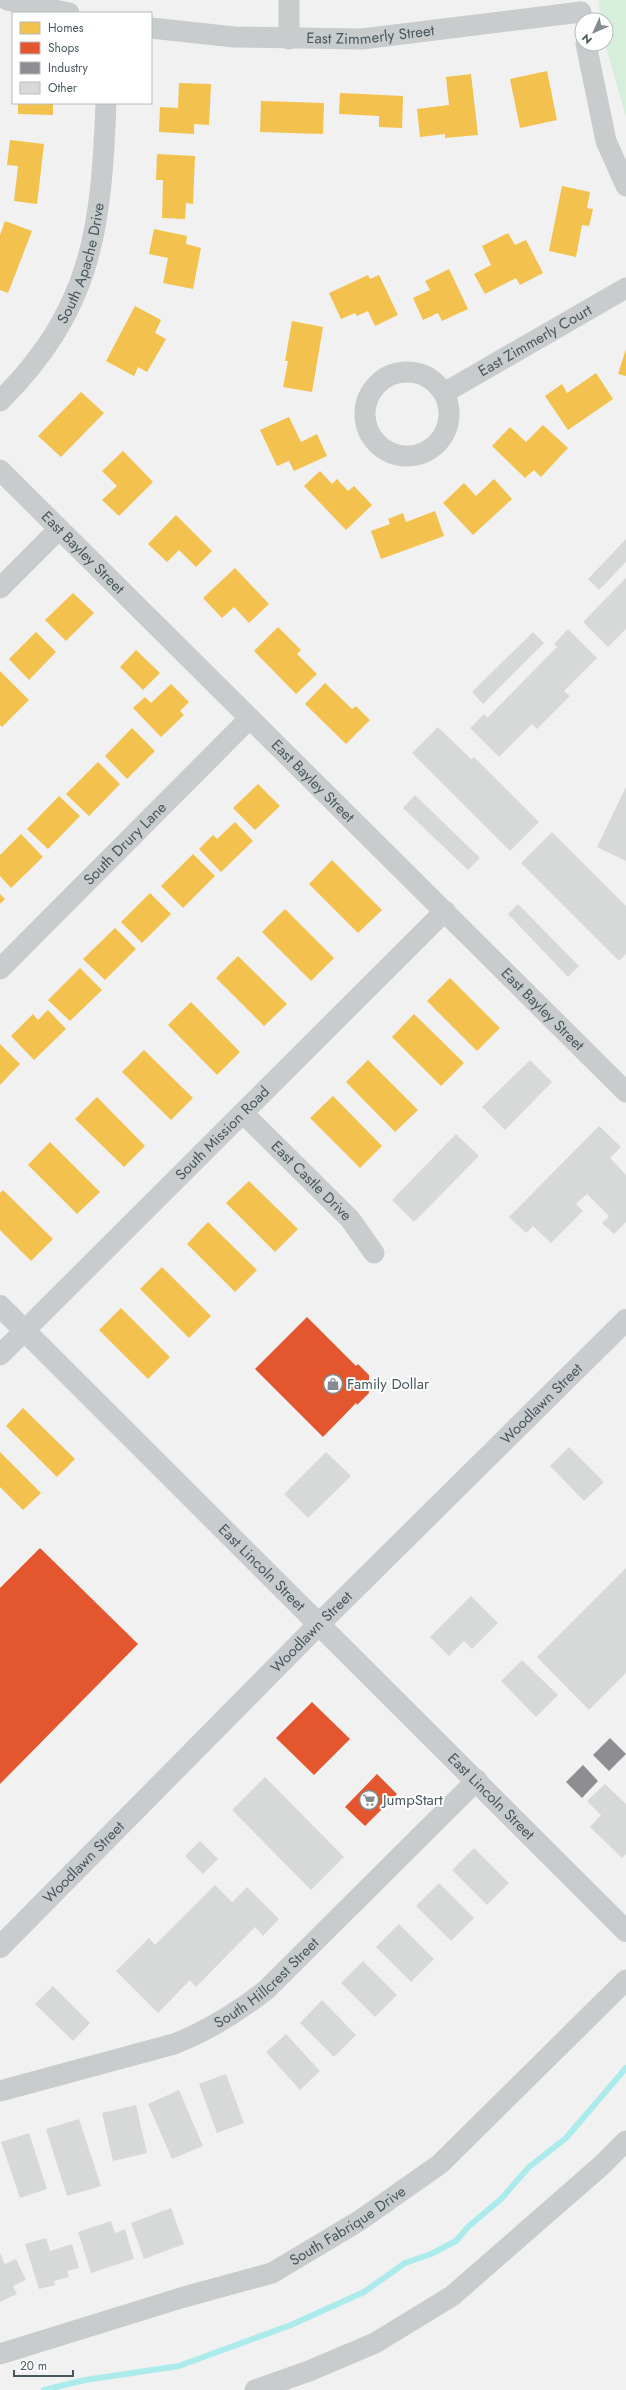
<svg xmlns="http://www.w3.org/2000/svg" width="626" height="2390" viewBox="0 0 626 2390" font-family="Jost,sans-serif">
  <style>
    .green { fill: #d6efda }
    .homes { fill: #f2c14e }
    .shops { fill: #e4572e }
    .industry { fill: #8d8d92 }
    .lines { fill: none; stroke-linecap: round; stroke-linejoin: round }
    .stream { stroke: #acebeb; stroke-width: 6 }
    .building { fill: #d7d9d9 }
    .street { stroke: #c8cccd; stroke-width: 21 }
    .secondary { stroke: #c9ccce; stroke-width: 22 }
    .labels { text-anchor: middle; dominant-baseline: central; stroke-width: 4; stroke-linejoin: round; paint-order: stroke }
    .street-label { font-size: 15px; fill: #48575d; stroke: #fff }
    .poi-label { font-size: 15px; fill: #48575d; stroke: #fff; text-anchor: start }
  </style>
  <rect width="100%" height="100%" fill="#f1f1f1"/>
  <!-- green -->
  <polygon class="green" points="599,0 626,0 626,117 605,44 606,20 600,20"/>
  <!-- homes -->
  <g class="homes">
    <polygon points="547,71 557,120 520,128 510,79"/>
    <polygon points="471,74 478,135 445,138 445,134 420,137 417,109 449,105 446,77"/>
    <polygon points="179,83 211,84 209,125 194,124 194,134 159,132 160,107 178,108"/>
    <polygon points="340,93 403,96 402,128 379,127 379,116 339,114"/>
    <polygon points="261,101 324,103 323,134 260,132"/>
    <polygon points="18,103 53,103 53,115 18,114"/>
    <polygon points="10,140 44,144 37,204 14,201 18,166 7,165"/>
    <polygon points="157,154 195,156 193,204 186,203 185,219 162,218 163,180 156,180"/>
    <polygon points="562,186 590,192 587,208 593,209 589,226 582,225 576,257 549,251"/>
    <polygon points="5,221 32,231 8,293 0,290 0,235"/>
    <polygon points="154,229 187,236 186,244 201,248 193,289 163,283 168,258 149,254"/>
    <polygon points="508,233 515,245 526,240 543,273 520,285 516,278 485,294 474,274 491,265 482,246"/>
    <polygon points="449,269 468,309 442,321 438,313 423,320 413,298 430,290 425,281"/>
    <polygon points="368,275 370,279 379,275 398,315 375,326 368,311 357,316 355,313 341,319 329,293"/>
    <polygon points="135,306 161,320 155,333 166,339 147,372 138,367 134,376 106,361"/>
    <polygon points="292,321 323,327 312,392 283,387 288,361 285,361"/>
    <polygon points="626,349 626,376 618,374"/>
    <polygon points="596,373 613,399 568,430 545,396 562,384 567,393"/>
    <polygon points="81,392 104,413 61,457 38,436"/>
    <polygon points="289,417 301,442 317,434 327,456 294,471 289,461 277,466 260,430"/>
    <polygon points="543,425 568,448 541,477 534,470 525,478 492,446 510,427 526,442"/>
    <polygon points="123,451 153,482 119,516 102,500 117,486 102,471"/>
    <polygon points="320,471 332,484 337,479 348,491 354,486 372,505 346,530 304,486"/>
    <polygon points="494,479 512,499 473,535 443,503 464,483 476,496"/>
    <polygon points="435,511 444,536 381,559 371,531 390,524 388,519 403,513 406,522"/>
    <polygon points="176,515 212,551 196,567 179,550 167,562 148,544"/>
    <polygon points="235,568 269,604 249,623 234,607 222,618 203,598"/>
    <polygon points="73,593 94,613 66,641 45,620"/>
    <polygon points="278,627 301,650 297,654 317,674 296,694 254,651"/>
    <polygon points="36,632 56,652 29,680 9,659"/>
    <polygon points="136,650 160,673 143,690 120,667"/>
    <polygon points="0,671 29,700 2,727 0,725"/>
    <polygon points="325,683 352,709 356,706 370,720 346,744 305,704"/>
    <polygon points="171,684 189,702 180,711 184,715 161,737 133,708 145,697 151,703"/>
    <polygon points="132,728 155,751 127,779 105,756"/>
    <polygon points="98,762 120,784 89,816 66,794"/>
    <polygon points="258,784 280,806 255,830 233,808"/>
    <polygon points="59,796 80,816 48,849 27,829"/>
    <polygon points="235,822 253,841 221,872 199,849 213,835 217,839"/>
    <polygon points="21,834 43,857 11,888 0,876 0,855"/>
    <polygon points="193,854 215,876 183,908 161,886"/>
    <polygon points="332,860 382,910 358,933 309,884"/>
    <polygon points="150,893 171,914 142,943 121,922"/>
    <polygon points="0,894 5,899 0,904"/>
    <polygon points="285,909 334,958 311,981 262,932"/>
    <polygon points="115,928 136,949 105,980 83,959"/>
    <polygon points="238,956 287,1004 264,1026 216,978"/>
    <polygon points="80,968 102,990 70,1021 48,1000"/>
    <polygon points="450,978 500,1028 477,1051 427,1001"/>
    <polygon points="191,1002 240,1052 217,1075 168,1025"/>
    <polygon points="48,1010 66,1029 34,1060 11,1036 33,1014 38,1020"/>
    <polygon points="414,1014 464,1063 441,1086 392,1037"/>
    <polygon points="0,1044 20,1064 0,1085"/>
    <polygon points="144,1050 193,1098 171,1120 122,1072"/>
    <polygon points="368,1060 418,1110 395,1132 346,1082"/>
    <polygon points="333,1096 382,1146 360,1168 310,1118"/>
    <polygon points="97,1097 145,1146 124,1167 75,1119"/>
    <polygon points="50,1142 100,1192 77,1214 28,1165"/>
    <polygon points="249,1181 298,1229 275,1252 226,1203"/>
    <polygon points="3,1190 53,1239 31,1261 0,1230 0,1193"/>
    <polygon points="208,1222 257,1270 235,1292 187,1244"/>
    <polygon points="162,1267 211,1316 189,1338 140,1289"/>
    <polygon points="121,1308 170,1357 148,1379 99,1330"/>
    <polygon points="23,1408 75,1459 57,1477 6,1426"/>
    <polygon points="0,1452 41,1493 23,1510 0,1487"/>
  </g>
  <!-- shops -->
  <g class="shops">
    <polygon points="307,1317 356,1366 358,1364 369,1375 369,1393 357,1405 356,1403 323,1437 255,1369"/>
    <polygon points="40,1548 138,1644 0,1784 0,1588"/>
    <polygon points="312,1702 350,1739 314,1775 276,1738"/>
    <polygon points="377,1774 397,1794 365,1826 345,1807"/>
  </g>
  <!-- industry -->
  <g class="industry">
    <polygon points="610,1738 626,1754 609,1771 593,1755"/>
    <polygon points="583,1765 598,1781 582,1798 566,1782"/>
  </g>
  <g class="lines">
    <!-- stream -->
    <polyline class="stream" points="44,2390 85,2380 179,2366 291,2325 364,2292 405,2263 431,2254 456,2241 468,2227 501,2199 529,2167 566,2138 626,2068"/>
  </g>
  <!-- building -->
  <g class="building">
    <polygon points="626,539 626,562 599,590 588,579"/>
    <polygon points="626,578 626,629 608,647 583,622"/>
    <polygon points="568,629 597,658 564,691 570,696 537,729 532,724 499,757 470,728 484,714 487,718 557,647 554,644"/>
    <polygon points="533,632 544,643 483,704 472,692"/>
    <polygon points="438,727 471,759 474,757 539,822 510,851 412,753"/>
    <polygon points="626,787 626,861 597,847"/>
    <polygon points="415,795 480,858 468,870 403,808"/>
    <polygon points="552,832 626,906 626,954 619,961 521,863"/>
    <polygon points="518,904 579,966 568,977 508,914"/>
    <polygon points="530,1060 552,1082 505,1130 482,1107"/>
    <polygon points="599,1126 621,1147 610,1158 626,1175 626,1222 614,1234 602,1223 609,1216 587,1194 576,1204 583,1211 551,1243 533,1226 526,1233 509,1217"/>
    <polygon points="456,1134 479,1156 414,1222 392,1200"/>
    <polygon points="569,1447 604,1482 584,1501 550,1466"/>
    <polygon points="326,1452 351,1476 308,1518 284,1494"/>
    <polygon points="626,1568 626,1673 589,1710 537,1657"/>
    <polygon points="471,1596 498,1623 472,1649 464,1641 449,1656 430,1637"/>
    <polygon points="522,1660 558,1695 536,1717 501,1681"/>
    <polygon points="265,1777 344,1857 311,1890 232,1810"/>
    <polygon points="605,1784 626,1804 626,1854 622,1858 590,1827 601,1815 587,1801"/>
    <polygon points="200,1841 218,1859 203,1874 185,1856"/>
    <polygon points="474,1848 509,1883 487,1905 452,1870"/>
    <polygon points="439,1883 474,1918 451,1941 416,1906"/>
    <polygon points="215,1885 232,1902 247,1887 279,1919 263,1936 255,1927 196,1987 190,1980 158,2013 116,1971 149,1938 155,1945"/>
    <polygon points="399,1924 434,1959 411,1982 376,1947"/>
    <polygon points="363,1961 397,1995 375,2017 341,1983"/>
    <polygon points="53,1986 90,2023 73,2041 35,2004"/>
    <polygon points="322,2000 356,2035 334,2057 300,2023"/>
    <polygon points="286,2034 320,2071 300,2090 266,2052"/>
    <polygon points="226,2074 244,2123 217,2133 199,2084"/>
    <polygon points="179,2090 203,2146 172,2159 148,2104"/>
    <polygon points="136,2105 147,2153 113,2161 102,2113"/>
    <polygon points="79,2119 101,2186 67,2196 46,2129"/>
    <polygon points="29,2133 47,2189 20,2198 1,2142"/>
    <polygon points="171,2208 184,2244 144,2259 131,2223"/>
    <polygon points="111,2221 115,2233 125,2229 134,2259 91,2273 78,2232"/>
    <polygon points="46,2238 50,2251 72,2244 79,2268 67,2271 69,2277 54,2281 55,2285 39,2289 25,2244"/>
    <polygon points="0,2253 5,2264 16,2259 26,2280 13,2286 17,2294 0,2302"/>
  </g>
  <g class="lines">
    <!-- street -->
    <g class="street">
      <polyline points="7,0 69,13"/>
      <path id="s1" d="M151,28l83,9 128,2 219,-27"/>
      <polyline points="289,39 289,0"/>
      <polyline points="586,44 606,141 626,186"/>
      <circle cx="407" cy="414" r="42"/>
      <path id="s2" d="M444,393l182,-105"/>
      <path id="s3" d="M0,401c93,-93 101,-172 106,-298"/>
      <path id="s4" d="M0,470l626,622"/>
      <polyline points="0,588 59,529"/>
      <path id="s5" d="M0,969l249,-250"/>
      <path id="s6" d="M244,1114l106,105 24,34"/>
      <path id="s7" d="M0,1355l445,-444"/>
      <path id="s8" d="M0,2091l174,-47c33,-13 64,-32 92,-54l211,-210"/>
      <path id="s9" d="M0,2354l184,-57 88,-24 87,-52 81,-57 186,-184"/>
      <polyline points="255,2390 309,2371 375,2343 452,2296 602,2165 626,2141"/>
    </g>
    <!-- secondary -->
    <g class="secondary">
      <path id="s10" d="M0,1306l626,625"/>
      <path id="s11" d="M0,1947l319,-323 307,-304"/>
    </g>
  </g>
  <!-- icons -->
  <defs>
    <symbol id="shop-ring" viewBox="-11 -11 22 22"><circle r="9.5" fill="#fff" stroke="#838d91" stroke-width="1.5"/><path d="M-5-2.5h2.3a2.7 3.5 0 0 1 5.4 0H5L5.5 6h-11ZM-1.5-2.5h3a1.5 2.3 0 0 0-3 0Z" fill="#838d91"/></symbol>
    <symbol id="supermarket-ring" viewBox="-11 -11 22 22"><circle r="9.5" fill="#fff" stroke="#838d91" stroke-width="1.5"/><path d="M-6-5.5h2.5l.6 2H6L4.5 2H-2.5L-4.4-4H-6ZM-1.5 3.2a1.3 1.3 0 1 0 .1 0ZM3 3.2a1.3 1.3 0 1 0 .1 0Z" fill="#838d91"/></symbol>
  </defs>
  <g fill-rule="evenodd">
    <use href="#shop-ring" x="322" y="1373" width="22" height="22"/>
    <use href="#supermarket-ring" x="358" y="1789" width="22" height="22"/>
  </g>
  <g class="labels">
    <!-- street labels -->
    <g class="street-label">
      <text stroke="none"><textPath href="#s1" startOffset="220">East Zimmerly Street</textPath></text>
      <text stroke="none"><textPath href="#s3" startOffset="163">South Apache Drive</textPath></text>
      <text stroke="none"><textPath href="#s2" startOffset="105">East Zimmerly Court</textPath></text>
      <text stroke="none"><textPath href="#s4" startOffset="117">East Bayley Street</textPath></text>
      <text stroke="none"><textPath href="#s4" startOffset="441">East Bayley Street</textPath></text>
      <text stroke="none"><textPath href="#s5" startOffset="177">South Drury Lane</textPath></text>
      <text stroke="none"><textPath href="#s4" startOffset="765">East Bayley Street</textPath></text>
      <text stroke="none"><textPath href="#s7" startOffset="314">South Mission Road</textPath></text>
      <text stroke="none"><textPath href="#s6" startOffset="95">East Castle Drive</textPath></text>
      <text stroke="none"><textPath href="#s11" startOffset="767">Woodlawn Street</textPath></text>
      <text stroke="none"><textPath href="#s10" startOffset="370">East Lincoln Street</textPath></text>
      <text stroke="none"><textPath href="#s11" startOffset="443">Woodlawn Street</textPath></text>
      <text stroke="none"><textPath href="#s10" startOffset="694">East Lincoln Street</textPath></text>
      <text stroke="none"><textPath href="#s11" startOffset="119">Woodlawn Street</textPath></text>
      <text stroke="none"><textPath href="#s8" startOffset="292">South Hillcrest Street</textPath></text>
      <text stroke="none"><textPath href="#s9" startOffset="373">South Fabrique Drive</textPath></text>
    </g>
    <!-- poi labels -->
    <g class="poi-label">
      <text x="347" y="1384">Family Dollar</text>
      <text x="383" y="1800">JumpStart</text>
    </g>
  </g>
  <!-- legend -->
  <rect x="12" y="12" width="140" height="92" fill="#ffffff" stroke="#b6bcbe"/>
  <rect x="20" y="22" width="20" height="12" fill="#f2c14e" stroke="#b6bcbe"/>
  <text x="48" y="32" font-size="12" fill="#48575d">Homes</text>
  <rect x="20" y="42" width="20" height="12" fill="#e4572e" stroke="#b6bcbe"/>
  <text x="48" y="52" font-size="12" fill="#48575d">Shops</text>
  <rect x="20" y="62" width="20" height="12" fill="#8d8d92" stroke="#b6bcbe"/>
  <text x="48" y="72" font-size="12" fill="#48575d">Industry</text>
  <rect x="20" y="82" width="20" height="12" fill="#d7d9d9" stroke="#b6bcbe"/>
  <text x="48" y="92" font-size="12" fill="#48575d">Other</text>
  <!-- north arrow -->
  <g transform="translate(594 32) rotate(225)"><circle r="19" fill="#ffffff" stroke="#b6bcbe"/>
  <path d="M0-3L7 15L0 10L-7 15Z" fill="#838d91"/>
  <text y="-6" font-size="11" font-weight="bold" text-anchor="middle" fill="#48575d">N</text>
  </g>
  <!-- scale -->
  <path d="M14 2370v6h59v-6" fill="none" stroke="#48575d" stroke-width="2"/>
  <text x="20" y="2370" font-size="12" fill="#48575d" stroke="#ffffff" stroke-width="3" paint-order="stroke">20 m</text>
</svg>
